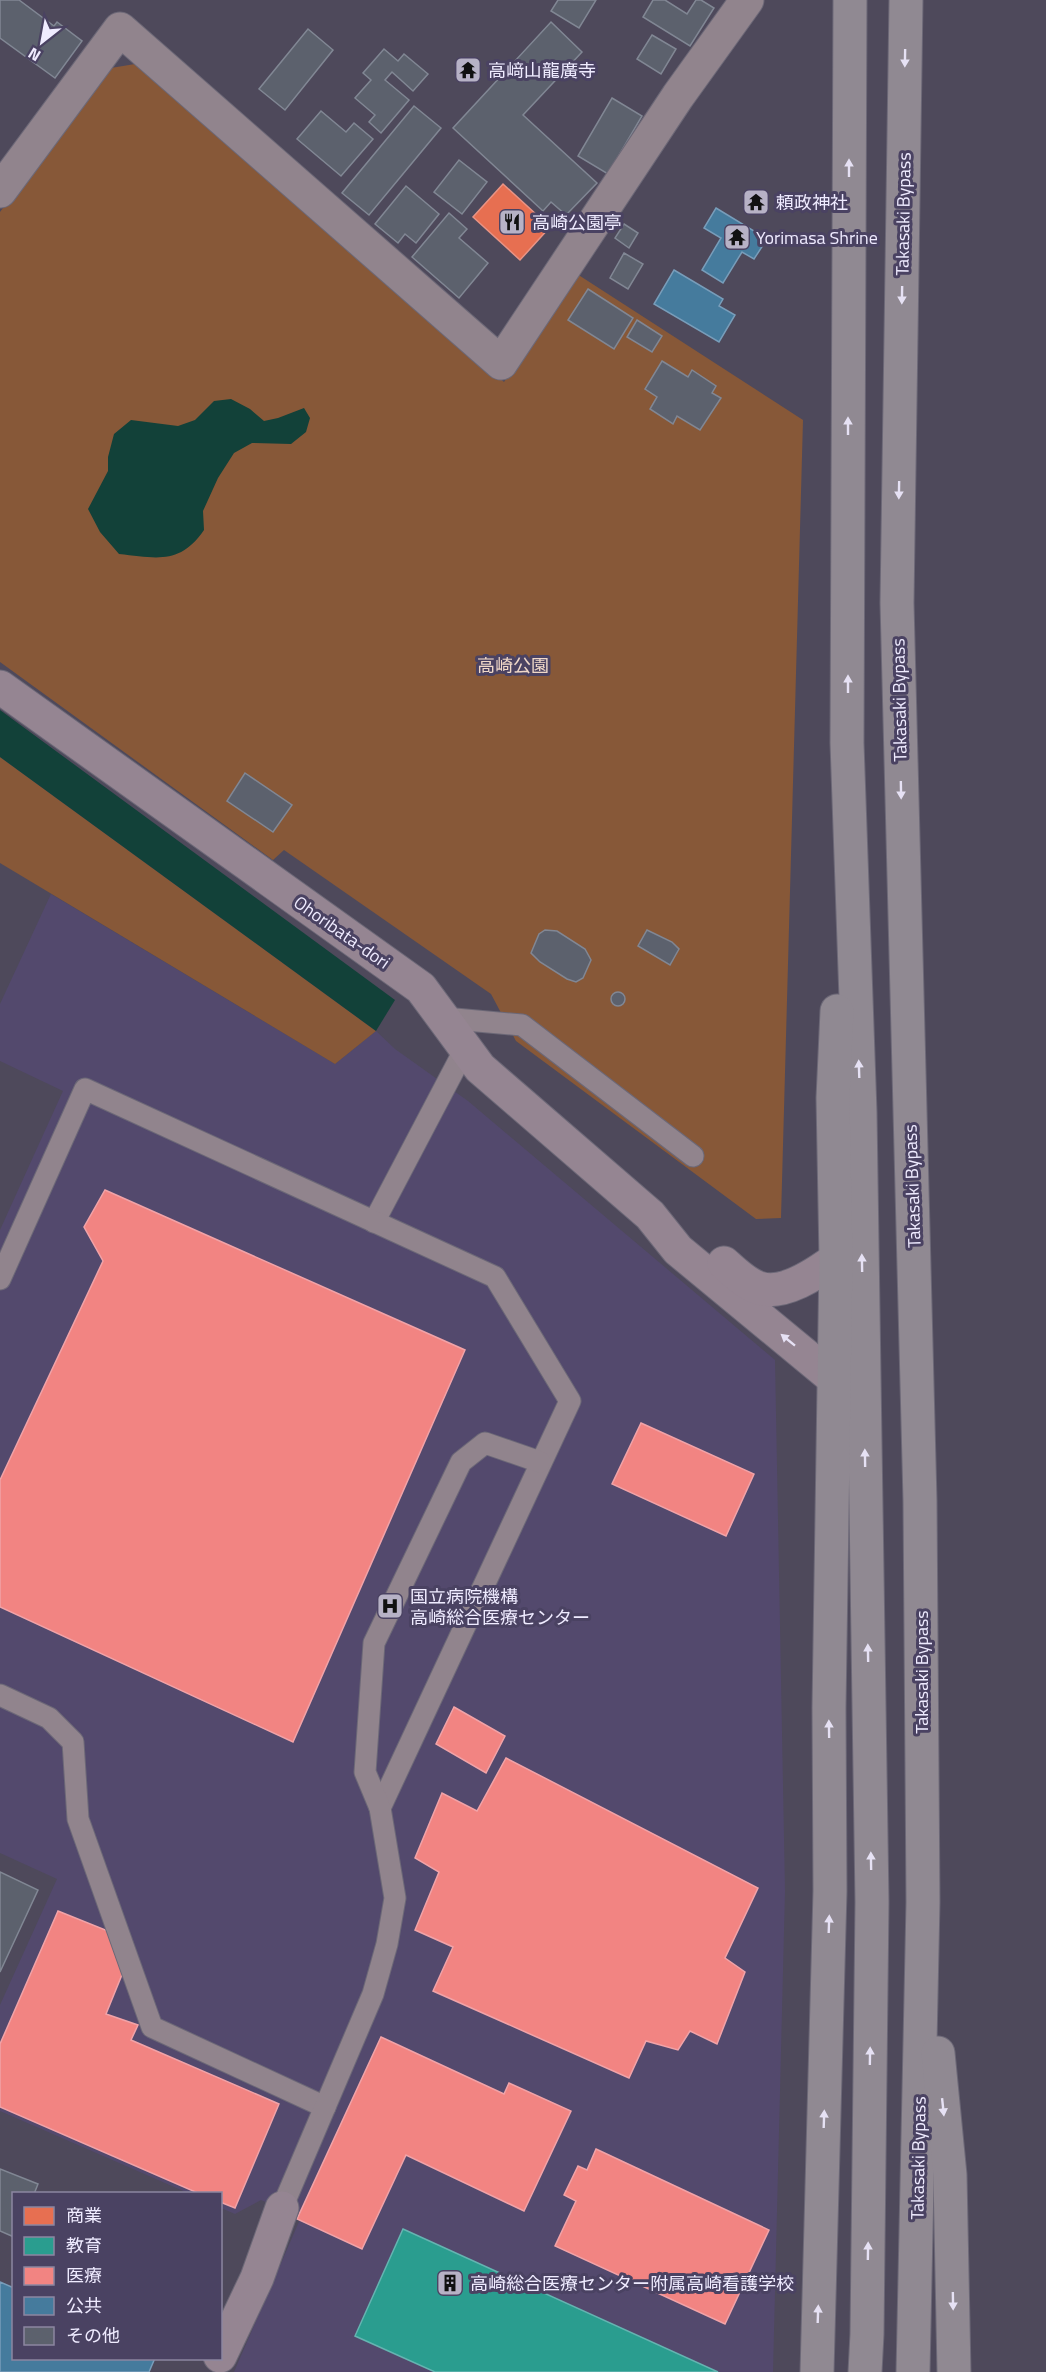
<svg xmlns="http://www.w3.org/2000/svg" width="1046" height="2372" viewBox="0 0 1046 2372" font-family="'Titillium Web','Noto Sans JP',sans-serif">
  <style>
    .built { fill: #53496d }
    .green { fill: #875838 }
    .water { fill: #124139 }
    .shops { fill: #e76f51; stroke: #e99485; stroke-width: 1.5 }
    .schools { fill: #2a9d8f; stroke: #65b4b1; stroke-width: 1.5 }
    .health { fill: #f28482; stroke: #f1a3a8; stroke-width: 1.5 }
    .public { fill: #457b9d; stroke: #789dba; stroke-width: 1.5 }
    .building { fill: #5c616d; stroke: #818794; stroke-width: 1.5 }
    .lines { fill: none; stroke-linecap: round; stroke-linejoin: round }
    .lane-casing { stroke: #6c6877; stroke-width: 23 }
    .street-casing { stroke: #6c6877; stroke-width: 35 }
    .secondary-casing { stroke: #6c6877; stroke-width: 35 }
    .highway-casing { stroke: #6c6877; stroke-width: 35 }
    .lane { stroke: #91848d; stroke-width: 21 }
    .street { stroke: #91848d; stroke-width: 33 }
    .secondary { stroke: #958592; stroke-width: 33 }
    .highway { stroke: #908992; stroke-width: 33 }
    .oneway { fill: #e6e1f4 }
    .labels { text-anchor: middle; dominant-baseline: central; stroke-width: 6; stroke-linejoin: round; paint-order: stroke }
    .poi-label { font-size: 18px; fill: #efebff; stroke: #4a4262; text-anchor: start }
    .street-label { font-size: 18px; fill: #efebff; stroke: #4a4262 }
    .park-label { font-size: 18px; fill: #f0d8c8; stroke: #4a4262 }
  </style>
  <rect width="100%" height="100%" fill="#4e495b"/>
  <!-- built -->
  <polygon class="built" points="51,894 335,1064 376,1031 395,1049 468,1101 775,1360 785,1891 773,2372 234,2372 301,2217 261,2200 235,2214 221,2208 220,2194 188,2193 0,2111 0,2005 57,1879 0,1853 0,1230 63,1091 0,1061 0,1004"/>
  <!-- green -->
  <g class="green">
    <polygon points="135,64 504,382 577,274 803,420 781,1218 756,1219 516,1041 491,994 284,850 273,860 0,662 0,212 105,69"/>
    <polygon points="0,757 376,1031 335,1064 0,863"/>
  </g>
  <!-- water -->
  <g class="water">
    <path d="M231,399l19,10 14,12 14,-3 26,-10 6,10 -4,14 -15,12 -39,-1 -18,10 -16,25 -15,33 1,19c-24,35 -47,28 -85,24l-19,-22 -12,-23 20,-38v-14l6,-23 17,-14 47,6 17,-6 19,-19z"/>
    <polygon points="0,710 395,1000 376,1031 0,757"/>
  </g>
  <!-- shops -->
  <polygon class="shops" points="503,184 550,227 520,260 473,217"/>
  <!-- schools -->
  <polygon class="schools" points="403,2229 718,2372 435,2372 355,2336"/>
  <!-- health -->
  <g class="health">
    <polygon points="105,1190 465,1350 293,1742 0,1607 0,1480 103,1261 84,1227"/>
    <polygon points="641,1423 754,1474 726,1536 612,1484"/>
    <polygon points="454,1707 505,1736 486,1773 436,1744"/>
    <polygon points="506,1758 758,1888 725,1958 745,1972 717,2044 690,2031 678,2050 646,2041 629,2078 433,1991 453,1947 415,1930 439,1872 415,1858 442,1793 477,1811"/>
    <polygon points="58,1911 118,1935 130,1955 106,2014 138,2025 131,2040 279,2104 235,2208 220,2202 220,2194 200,2194 0,2107 0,2044"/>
    <polygon points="381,2037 504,2094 509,2083 571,2111 524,2211 406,2155 362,2249 297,2219"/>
    <polygon points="596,2149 769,2230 725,2324 555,2246 576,2201 564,2195 578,2166 587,2170"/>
  </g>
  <!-- public -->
  <g class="public">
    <polygon points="716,208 767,239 754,259 742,252 723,283 702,270 721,238 704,228"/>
    <polygon points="674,270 723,299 719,306 735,315 719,342 654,304"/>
    <polygon points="0,2282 14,2288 14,2358 155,2358 149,2372 0,2372"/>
  </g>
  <!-- building -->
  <g class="building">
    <polygon points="0,0 19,0 54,26 57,22 82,41 55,78 0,38"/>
    <polygon points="558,0 596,0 579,28 551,11"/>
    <polygon points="653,0 665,0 687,14 696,0 701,0 714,8 690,46 643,17"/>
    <polygon points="551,22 582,52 523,115 597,183 566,215 551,202 543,211 453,128"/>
    <polygon points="308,29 333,50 285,110 259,89"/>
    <polygon points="652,35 676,49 661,74 637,59"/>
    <polygon points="384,49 398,61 404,54 428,74 413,91 392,72 385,80 409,100 381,133 369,122 375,115 355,98 371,80 363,73"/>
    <polygon points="612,98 642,116 608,174 578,156"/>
    <polygon points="414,106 441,128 369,215 342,193"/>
    <polygon points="321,111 346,132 354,123 373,139 341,176 297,139"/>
    <polygon points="459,160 487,182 462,214 434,192"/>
    <polygon points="406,186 439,214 416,243 405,234 398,243 375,224"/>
    <polygon points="449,213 467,229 459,238 488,263 459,298 412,257"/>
    <polygon points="624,224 638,233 629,248 615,238"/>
    <polygon points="624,253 643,264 628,289 610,278"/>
    <polygon points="588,289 633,318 614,349 568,320"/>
    <polygon points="637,320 662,336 652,352 627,337"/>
    <polygon points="662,361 688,377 692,370 716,386 712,393 721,398 700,430 677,416 673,424 650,409 657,397 645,389"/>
    <polygon points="245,773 292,805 273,832 227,801"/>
    <polygon points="545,930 557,931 585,949 591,960 583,978 576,982 567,979 540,962 531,953 539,934"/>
    <polygon points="647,930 672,942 679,949 670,965 638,946"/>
    <circle cx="618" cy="999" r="7"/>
    <polygon points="0,1872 38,1890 0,1972"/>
    <polygon points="0,2169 38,2184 34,2194 14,2194 14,2237 0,2231"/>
  </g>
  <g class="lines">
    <defs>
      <g id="lane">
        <polyline points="444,1018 522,1025 693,1156"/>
        <polyline points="374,1222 466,1047"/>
        <polyline points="0,1279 85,1089 495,1277 570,1401 380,1808"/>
        <polyline points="0,1695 49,1718 73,1742 78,1819 152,2027 325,2107"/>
        <polyline points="282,2208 373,1994 387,1944 395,1898 380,1808 365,1772 374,1643 461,1462 485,1443 540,1462"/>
      </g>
      <polyline id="street" points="0,191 120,29 501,363 678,96 747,0"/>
      <g id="secondary">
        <polyline points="0,687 421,988 480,1068 650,1215 678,1250 833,1378"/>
        <path d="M724,1263c10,9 22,21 35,25 24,8 58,-15 77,-29"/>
        <polyline points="220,2356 257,2278 282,2208"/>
      </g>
      <g id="highway">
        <polyline points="850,0 847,743 860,1112 872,1902 867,2334 865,2372"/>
        <polyline points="906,0 897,603 920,1501 923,1902 913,2372"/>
        <polyline points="938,2053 950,2175 954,2372"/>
        <polyline points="817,2372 830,1891 829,1708 836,1259 833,1098 837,1011"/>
      </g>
    </defs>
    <!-- lane casing -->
    <use href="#lane" class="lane-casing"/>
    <!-- street casing -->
    <use href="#street" class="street-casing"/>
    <!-- secondary casing -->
    <use href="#secondary" class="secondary-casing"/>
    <!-- highway casing -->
    <use href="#highway" class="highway-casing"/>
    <!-- lane -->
    <use href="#lane" class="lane"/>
    <!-- street -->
    <use href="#street" class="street"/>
    <!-- secondary -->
    <use href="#secondary" class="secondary"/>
    <!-- highway -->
    <use href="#highway" class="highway"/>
  </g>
  <!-- one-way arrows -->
  <defs><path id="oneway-solid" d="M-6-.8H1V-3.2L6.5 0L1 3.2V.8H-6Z" transform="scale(1.5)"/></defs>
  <g class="oneway">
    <use href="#oneway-solid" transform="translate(905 58) rotate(91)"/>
    <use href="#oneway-solid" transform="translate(849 168) rotate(-90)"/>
    <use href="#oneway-solid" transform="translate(902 295) rotate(91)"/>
    <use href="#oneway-solid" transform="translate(848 426) rotate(-90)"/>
    <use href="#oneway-solid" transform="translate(899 490) rotate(91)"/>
    <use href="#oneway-solid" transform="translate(848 684) rotate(-90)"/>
    <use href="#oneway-solid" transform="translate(901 790) rotate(89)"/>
    <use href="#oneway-solid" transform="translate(859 1069) rotate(-92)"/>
    <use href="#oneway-solid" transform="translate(862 1263) rotate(-91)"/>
    <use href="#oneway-solid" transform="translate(788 1340) rotate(-141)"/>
    <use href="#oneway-solid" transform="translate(865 1458) rotate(-91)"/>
    <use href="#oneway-solid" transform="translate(868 1653) rotate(-91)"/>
    <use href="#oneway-solid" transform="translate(829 1729) rotate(-91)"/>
    <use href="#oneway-solid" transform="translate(871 1861) rotate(-91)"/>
    <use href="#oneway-solid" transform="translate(829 1924) rotate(-88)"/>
    <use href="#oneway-solid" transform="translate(870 2056) rotate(-89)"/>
    <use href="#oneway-solid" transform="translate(943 2107) rotate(84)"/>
    <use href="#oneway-solid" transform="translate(824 2119) rotate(-88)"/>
    <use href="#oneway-solid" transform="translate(868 2251) rotate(-89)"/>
    <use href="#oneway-solid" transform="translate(953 2301) rotate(89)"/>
    <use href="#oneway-solid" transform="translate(818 2314) rotate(-88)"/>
  </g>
  <!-- icons -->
  <defs>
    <symbol id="temple-square" viewBox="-11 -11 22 22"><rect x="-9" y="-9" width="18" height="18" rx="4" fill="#b7b2c6" stroke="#4a4262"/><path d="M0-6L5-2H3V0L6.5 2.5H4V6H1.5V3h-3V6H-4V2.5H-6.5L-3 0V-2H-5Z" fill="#111"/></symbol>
    <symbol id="restaurant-square" viewBox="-11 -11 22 22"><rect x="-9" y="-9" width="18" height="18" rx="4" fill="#b7b2c6" stroke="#4a4262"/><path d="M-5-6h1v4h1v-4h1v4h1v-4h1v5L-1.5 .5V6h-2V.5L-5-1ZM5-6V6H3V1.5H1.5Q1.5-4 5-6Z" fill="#111"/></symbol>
    <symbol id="hospital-square" viewBox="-11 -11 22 22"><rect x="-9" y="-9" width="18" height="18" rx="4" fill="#b7b2c6" stroke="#4a4262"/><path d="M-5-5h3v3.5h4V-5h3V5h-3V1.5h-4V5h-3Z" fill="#111"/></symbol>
    <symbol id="building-square" viewBox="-11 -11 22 22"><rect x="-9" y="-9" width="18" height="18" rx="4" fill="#b7b2c6" stroke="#4a4262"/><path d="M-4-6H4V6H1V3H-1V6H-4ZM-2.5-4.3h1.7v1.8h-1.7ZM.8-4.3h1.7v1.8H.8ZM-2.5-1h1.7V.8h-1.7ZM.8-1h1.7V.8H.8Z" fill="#111"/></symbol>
  </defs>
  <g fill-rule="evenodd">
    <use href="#temple-square" x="453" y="55" width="30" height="30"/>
    <use href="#temple-square" x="741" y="187" width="30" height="30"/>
    <use href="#restaurant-square" x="497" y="207" width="30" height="30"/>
    <use href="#temple-square" x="722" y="222" width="30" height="30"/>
    <use href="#hospital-square" x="375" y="1591" width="30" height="30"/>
    <use href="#building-square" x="435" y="2268" width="30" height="30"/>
  </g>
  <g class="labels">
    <!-- poi labels -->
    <g class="poi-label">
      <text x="488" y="70">高﨑山龍廣寺</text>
      <text x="776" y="202">頼政神社</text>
      <text x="532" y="222">高崎公園亭</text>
      <text x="756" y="237">Yorimasa Shrine</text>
      <text x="410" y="1596">国立病院機構<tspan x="410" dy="21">高崎総合医療センター</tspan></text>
      <text x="470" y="2283">高崎総合医療センター附属高崎看護学校</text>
    </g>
    <!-- street labels -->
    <g class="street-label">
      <text transform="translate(903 214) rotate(-89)">Takasaki Bypass</text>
      <text transform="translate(899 700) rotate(-91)">Takasaki Bypass</text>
      <text transform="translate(342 932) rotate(35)">Ohoribata-dori</text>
      <text transform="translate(912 1186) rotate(-92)">Takasaki Bypass</text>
      <text transform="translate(921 1672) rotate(-90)">Takasaki Bypass</text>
      <text transform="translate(918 2158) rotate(-89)">Takasaki Bypass</text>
    </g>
    <!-- park labels -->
    <g class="park-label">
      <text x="513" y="665">高崎公園</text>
    </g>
  </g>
  <!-- legend -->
  <rect x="12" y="2192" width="210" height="168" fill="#4a4262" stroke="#8c86a1" stroke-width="1.5"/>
  <rect x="24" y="2207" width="30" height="18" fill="#e76f51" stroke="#8c86a1" stroke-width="1.5"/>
  <text x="66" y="2222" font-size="18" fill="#efebff">商業</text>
  <rect x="24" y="2237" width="30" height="18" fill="#2a9d8f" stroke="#8c86a1" stroke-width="1.5"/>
  <text x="66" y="2252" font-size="18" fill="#efebff">教育</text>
  <rect x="24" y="2267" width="30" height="18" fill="#f28482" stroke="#8c86a1" stroke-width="1.5"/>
  <text x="66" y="2282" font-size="18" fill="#efebff">医療</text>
  <rect x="24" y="2297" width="30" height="18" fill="#457b9d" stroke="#8c86a1" stroke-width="1.5"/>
  <text x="66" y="2312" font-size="18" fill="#efebff">公共</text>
  <rect x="24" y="2327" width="30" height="18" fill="#5c616d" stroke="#8c86a1" stroke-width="1.5"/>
  <text x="66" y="2342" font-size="18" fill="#efebff">その他</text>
  <!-- north arrow -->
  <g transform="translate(42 42) rotate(211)" stroke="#4a4262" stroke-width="4.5" paint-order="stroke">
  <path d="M0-4.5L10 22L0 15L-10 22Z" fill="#efebff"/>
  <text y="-9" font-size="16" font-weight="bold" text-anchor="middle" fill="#efebff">N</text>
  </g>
</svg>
